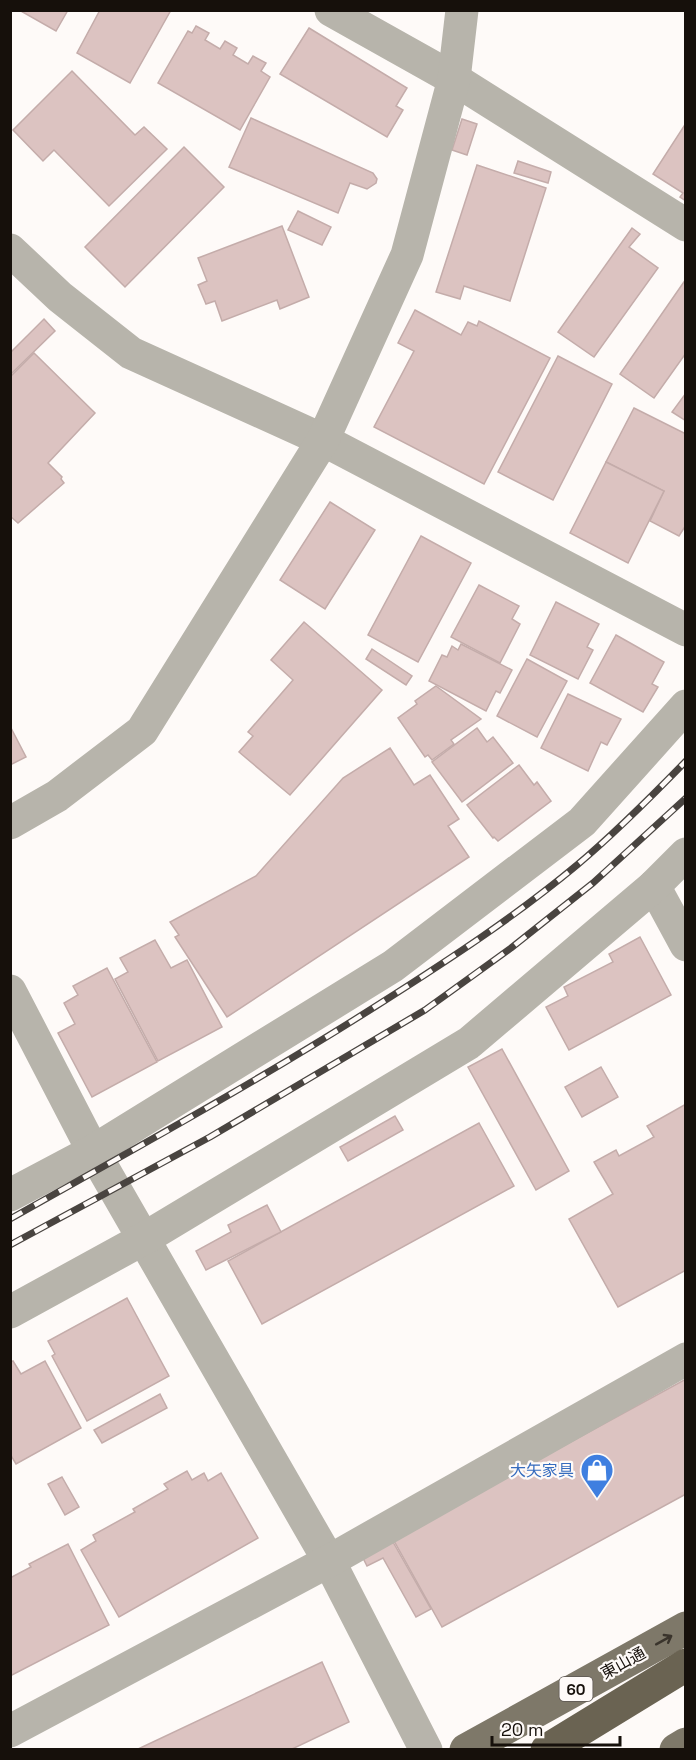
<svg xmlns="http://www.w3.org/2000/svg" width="696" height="1760" viewBox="0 0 696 1760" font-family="'Space Grotesk','Noto Sans JP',sans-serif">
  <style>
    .building { fill: #dcc3c1; stroke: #c4acaa; stroke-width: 1.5 }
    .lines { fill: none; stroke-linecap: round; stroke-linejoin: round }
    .minor { stroke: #b7b4ab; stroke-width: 33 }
    .primary { stroke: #7e7869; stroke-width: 33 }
    .motorway { stroke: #6a6352; stroke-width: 33 }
    .rail-casing { stroke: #494440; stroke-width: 7 }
    .rail { stroke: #fefaf8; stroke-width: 4.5; stroke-dasharray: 14; stroke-linecap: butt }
    .oneway { stroke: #3a342c }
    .labels { text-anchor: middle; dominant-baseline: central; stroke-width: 4.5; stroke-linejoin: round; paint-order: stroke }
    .shield { fill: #fefaf8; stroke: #5c5652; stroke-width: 1.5 }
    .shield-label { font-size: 15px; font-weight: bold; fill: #16100b }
    .shop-label { font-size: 16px; fill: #366cbe; stroke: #fefaf8; text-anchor: end }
    .street-label { font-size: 16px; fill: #16100b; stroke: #fefaf8 }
  </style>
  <rect width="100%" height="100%" fill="#fefaf8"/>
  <!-- building -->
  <g class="building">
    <polygon points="19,10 68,10 56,31"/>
    <polygon points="100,10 171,10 130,83 77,53"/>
    <polygon points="196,26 209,33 205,40 220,49 225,41 237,48 233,55 248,64 253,56 266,63 261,71 270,77 240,130 158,83 188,31 192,33"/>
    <polygon points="309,28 407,88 396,106 403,110 387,137 280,74"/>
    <polygon points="72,71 135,135 144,127 167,149 109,206 54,150 43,161 13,130"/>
    <polygon points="251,118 373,173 377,179 376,183 367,189 350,183 338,213 229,167"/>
    <polygon points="462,119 477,124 467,155 452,150"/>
    <polygon points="686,123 686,201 680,197 683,193 653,174"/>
    <polygon points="184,147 224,187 125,287 85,247"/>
    <polygon points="518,161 551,172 548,183 514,173"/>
    <polygon points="477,165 546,188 510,301 464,286 460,299 436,292"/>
    <polygon points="298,211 331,227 322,245 288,230"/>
    <polygon points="282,226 309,297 280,309 277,300 222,321 215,301 206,304 198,285 207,281 198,258"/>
    <polygon points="632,228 640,234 629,247 658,268 594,357 558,332"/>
    <polygon points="686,279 686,353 654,398 620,374"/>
    <polygon points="415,310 461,335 468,322 477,326 479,321 550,358 484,484 374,427 414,351 398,343"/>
    <polygon points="44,319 55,331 11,374 10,353"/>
    <polygon points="34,353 95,413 48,463 62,477 61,479 64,483 18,523 10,516 10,377"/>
    <polygon points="558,356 612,384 553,500 498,472"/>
    <polygon points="686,393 686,421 672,412"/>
    <polygon points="634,408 686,434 686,525 679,536 650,521 664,491 606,462"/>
    <polygon points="606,462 664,491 628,563 570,533"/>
    <polygon points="330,502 375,530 325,609 280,580"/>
    <polygon points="421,536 471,563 418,662 368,635"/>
    <polygon points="479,585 519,606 512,619 520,624 500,663 451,637"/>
    <polygon points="556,602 599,624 587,647 593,650 578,679 530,655"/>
    <polygon points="304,622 382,690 290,795 239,752 253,736 248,732 293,680 271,660"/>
    <polygon points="616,635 664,662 652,684 658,687 643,712 590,683"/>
    <polygon points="461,644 512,670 500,693 496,691 486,711 429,681 442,655 447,657 452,646 458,650"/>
    <polygon points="372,649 412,676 406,685 366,659"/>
    <polygon points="527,659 567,681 537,737 497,716"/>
    <polygon points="436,686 481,719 451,740 454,744 432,760 428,755 425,757 398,718 417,704 415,701"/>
    <polygon points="568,694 621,719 607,745 601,742 588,771 541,748"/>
    <polygon points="10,726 26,757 10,765"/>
    <polygon points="477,728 487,742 493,737 513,763 462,802 432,762"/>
    <polygon points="390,748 414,785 430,775 459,819 448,826 469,857 227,1017 175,937 179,935 170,922 256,876 343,778"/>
    <polygon points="519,765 534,785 537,782 551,801 498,841 494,837 493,838 467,805"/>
    <polygon points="640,937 671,995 569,1050 546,1007 568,996 564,987 613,962 609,954"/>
    <polygon points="155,940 171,968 187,960 222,1027 158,1061 115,979 128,972 120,958"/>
    <polygon points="107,968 157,1062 92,1097 58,1033 75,1024 64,1003 78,995 73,986"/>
    <polygon points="502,1049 569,1171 536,1190 468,1067"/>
    <polygon points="601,1067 618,1097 582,1117 565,1087"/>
    <polygon points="686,1104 686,1270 618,1307 569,1219 613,1194 594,1162 616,1150 619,1156 654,1137 647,1126"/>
    <polygon points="395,1116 403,1130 348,1161 340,1147"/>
    <polygon points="479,1123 514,1186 262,1324 228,1261"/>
    <polygon points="267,1205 281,1232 206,1270 196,1251 231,1232 228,1225"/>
    <polygon points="127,1298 169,1376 87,1421 52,1356 55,1354 48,1341"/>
    <polygon points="13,1361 21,1374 45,1361 81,1428 16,1464 10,1454 10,1362"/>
    <polygon points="686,1379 686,1494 442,1627 393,1539"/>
    <polygon points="160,1394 167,1408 102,1443 94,1430"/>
    <polygon points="187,1471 192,1480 204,1473 208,1481 221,1473 258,1538 119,1617 81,1550 96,1541 93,1535 135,1512 133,1509 168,1489 164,1484"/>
    <polygon points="62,1477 79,1507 65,1515 48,1484"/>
    <polygon points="393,1542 431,1609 416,1617 383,1558 367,1566 363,1558"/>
    <polygon points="68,1544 109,1625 10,1676 10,1578 31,1567 29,1564"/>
    <polygon points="322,1662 349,1722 290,1750 136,1750"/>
  </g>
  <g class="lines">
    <!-- minor -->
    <g class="minor">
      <polyline points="331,10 454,79 686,225"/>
      <polyline points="10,250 60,297 131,353 323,440 686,630"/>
      <polyline points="10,823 57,796 142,731 323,440 407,255 454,79 462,10"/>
      <polyline points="654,886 686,945"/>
      <polyline points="10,991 93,1151 329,1561 426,1750"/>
      <polyline points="10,1195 93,1151 393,966 582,822 686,706"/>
      <polyline points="10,1312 145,1238 469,1043 654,886 686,854"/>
      <polyline points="10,1731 329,1561 686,1359"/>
    </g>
    <!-- primary -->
    <g class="primary">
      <polyline points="466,1750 686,1628"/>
      <polyline points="676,1750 686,1744"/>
    </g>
    <!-- motorway -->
    <polyline class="motorway" points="547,1750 686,1665"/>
    <defs>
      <g id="rail">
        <path d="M10,1219c126,-71 252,-140 374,-218 66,-42 132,-85 193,-136 38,-32 74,-68 109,-104"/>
        <polyline points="10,1245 210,1137 425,1010 511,948 593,883 686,798"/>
      </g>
    </defs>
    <!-- rail casing -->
    <use href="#rail" class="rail-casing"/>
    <!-- rail -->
    <use href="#rail" class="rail"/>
  </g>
  <!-- one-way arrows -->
  <defs><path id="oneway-shaft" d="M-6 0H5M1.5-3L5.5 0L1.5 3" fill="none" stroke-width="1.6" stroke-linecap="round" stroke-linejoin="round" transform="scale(1.5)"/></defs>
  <use class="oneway" href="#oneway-shaft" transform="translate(664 1640) rotate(-29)"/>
  <!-- icons -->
  <defs>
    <symbol id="shop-pin" viewBox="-11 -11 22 30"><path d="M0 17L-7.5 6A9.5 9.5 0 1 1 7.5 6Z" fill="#3f7fe0" stroke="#fefaf8"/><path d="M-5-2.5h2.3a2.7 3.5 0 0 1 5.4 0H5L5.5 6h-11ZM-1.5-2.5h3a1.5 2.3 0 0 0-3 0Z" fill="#fff"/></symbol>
  </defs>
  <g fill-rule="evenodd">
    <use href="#shop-pin" x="578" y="1451" width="38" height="52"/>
  </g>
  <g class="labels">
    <!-- shield labels -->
    <rect class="shield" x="559.5" y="1677" width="33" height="24" rx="4.5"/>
    <g class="shield-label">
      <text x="576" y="1689">60</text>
    </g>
    <!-- shop labels -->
    <g class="shop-label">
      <text x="574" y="1470">大矢家具</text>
    </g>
    <!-- street labels -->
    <g class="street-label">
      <text transform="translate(623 1663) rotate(-29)">東山通</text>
    </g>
  </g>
  <!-- border -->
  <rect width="696" height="1760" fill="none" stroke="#16100b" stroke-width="24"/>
  <!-- scale -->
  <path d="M492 1736v9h128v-9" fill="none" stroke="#16100b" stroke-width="3"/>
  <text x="501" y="1736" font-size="18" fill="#16100b" stroke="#fefaf8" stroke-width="4.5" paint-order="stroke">20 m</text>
</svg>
